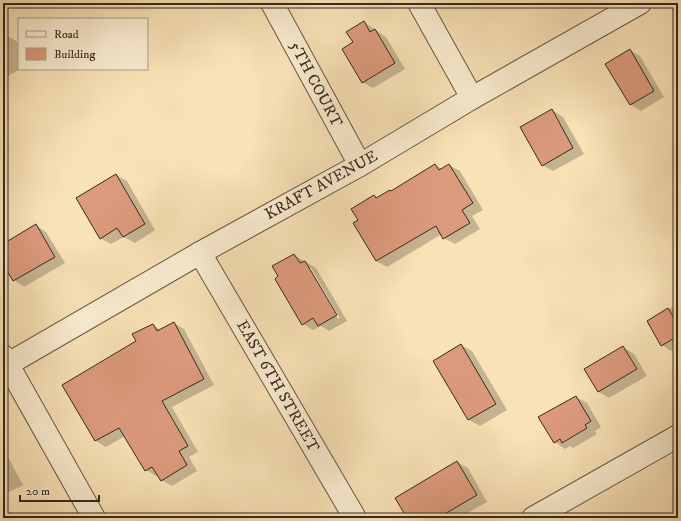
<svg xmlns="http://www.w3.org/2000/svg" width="681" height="521" viewBox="0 0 681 521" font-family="'IM FELL DW Pica',serif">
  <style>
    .shadow { fill: #0003; fill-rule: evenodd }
    .building { fill: #dc9a7c; stroke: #37281f }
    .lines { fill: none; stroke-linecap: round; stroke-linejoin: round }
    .minor-casing { stroke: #675645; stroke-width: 24 }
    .minor { stroke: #faecd0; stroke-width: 22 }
    .labels { text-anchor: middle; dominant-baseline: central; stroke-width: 4; stroke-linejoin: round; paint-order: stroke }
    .street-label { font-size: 16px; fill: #37281f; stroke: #faecd0 }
  </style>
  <rect width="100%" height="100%" fill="#f8e2b6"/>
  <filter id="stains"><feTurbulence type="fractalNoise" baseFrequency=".005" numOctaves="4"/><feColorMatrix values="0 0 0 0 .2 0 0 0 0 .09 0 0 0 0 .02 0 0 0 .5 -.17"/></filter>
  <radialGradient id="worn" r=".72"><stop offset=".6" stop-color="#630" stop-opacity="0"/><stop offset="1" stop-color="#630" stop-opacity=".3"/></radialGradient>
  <!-- shadow -->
  <g class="shadow">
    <polygon points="364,22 386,37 405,69 373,88 362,82"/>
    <polygon points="5,34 16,41 19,45 20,69 3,79 3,36"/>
    <polygon points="630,50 640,56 664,97 641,111 631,105 607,64"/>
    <polygon points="552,110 563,117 584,154 553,171 542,165"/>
    <polygon points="435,165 442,169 449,165 460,171 483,210 472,216 480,229 455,244 444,238 442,234 387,267 376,261 359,220 374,196 378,198 391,192"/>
    <polygon points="116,175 127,181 155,230 135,243 124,237 111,244 100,238"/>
    <polygon points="36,225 46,232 65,263 24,287 14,280 3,262 3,250"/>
    <path d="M294,255l22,13 31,53 -18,10 -8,-5 -8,4 -10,-6zM308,268h3l29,50 -2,1z"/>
    <polygon points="678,304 678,347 671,351 662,345 648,322"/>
    <polygon points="174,323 184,329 214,385 172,407 198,452 189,457 197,471 172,486 161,480 158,475 156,476 146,470 125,436 106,447 96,441 137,342 153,325 161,330"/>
    <polygon points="461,345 472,351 507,410 480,426 469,420 434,361"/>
    <polygon points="623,347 634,354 647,376 609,398 599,392 586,369"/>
    <polygon points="576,397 587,403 601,427 595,431 597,434 573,448 570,446 565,449 555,442"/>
    <polygon points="3,448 23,485 3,495"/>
    <polygon points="457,462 468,468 487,502 466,514 462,512 451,518 408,518"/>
    <polygon points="319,516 323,518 315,518"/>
  </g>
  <!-- building -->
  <g class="building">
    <polygon points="364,21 370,32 375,29 395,63 362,83 342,49 353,42 346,32"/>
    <polygon points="630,49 654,91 630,105 605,64"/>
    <polygon points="552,109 573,148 542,166 520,127"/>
    <polygon points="435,164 439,170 449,164 473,203 462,210 470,223 443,239 436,226 376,261 353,223 358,220 351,209 374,195 376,198 390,190 391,191"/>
    <polygon points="116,174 145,224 123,237 117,228 100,239 76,198"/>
    <polygon points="36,224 55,257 13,281 3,264 3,244"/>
    <polygon points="294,254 300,263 305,261 337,315 318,326 313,318 302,325 275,279 278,276 272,266"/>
    <polygon points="668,308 678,325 678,336 661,346 647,321"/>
    <polygon points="174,322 204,379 162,401 188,446 179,451 187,465 161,481 152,467 145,471 119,428 95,441 62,385 136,341 132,334 153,324 157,331"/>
    <polygon points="461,344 496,404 468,420 433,361"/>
    <polygon points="623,346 637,369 598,392 584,369"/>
    <polygon points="576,396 591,421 585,425 587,428 562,443 560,439 554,443 538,417"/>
    <polygon points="457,461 477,495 438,518 407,518 395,498"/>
  </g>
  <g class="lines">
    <defs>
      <g id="minor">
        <polyline points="272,3 360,165"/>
        <polyline points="419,3 472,98"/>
        <polyline points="200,253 355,518"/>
        <polyline points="3,356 94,518"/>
        <polyline points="3,367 200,253 360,165 472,98 640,3"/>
        <polyline points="533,518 678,436"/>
      </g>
    </defs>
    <!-- minor casing -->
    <use href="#minor" class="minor-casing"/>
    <!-- minor -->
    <use href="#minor" class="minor"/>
  </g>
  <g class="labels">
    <!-- street labels -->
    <g class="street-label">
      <text transform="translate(316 84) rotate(62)">5TH COURT</text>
      <text transform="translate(321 185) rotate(-29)">KRAFT AVENUE</text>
      <text transform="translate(278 386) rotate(60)">EAST 6TH STREET</text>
    </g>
  </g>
  <!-- margin -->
  <rect width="681" height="521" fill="none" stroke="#f8e2b6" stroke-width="16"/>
  <rect x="4" y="4" width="673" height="513" fill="none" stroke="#37281f" stroke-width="2"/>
  <rect x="8" y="8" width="665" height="505" fill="none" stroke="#37281f"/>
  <!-- legend -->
  <rect x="18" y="18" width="130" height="52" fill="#faecd0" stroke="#ac9e89"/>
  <rect x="26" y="31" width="20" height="6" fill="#faecd0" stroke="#ac9e89"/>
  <text x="54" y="38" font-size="12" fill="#37281f">Road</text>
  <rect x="26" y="48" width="20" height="12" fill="#dc9a7c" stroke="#ac9e89"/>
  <text x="54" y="58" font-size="12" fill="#37281f">Building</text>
  <!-- scale -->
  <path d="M20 495v6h79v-6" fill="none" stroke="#37281f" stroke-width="2"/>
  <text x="26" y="495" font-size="12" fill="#37281f" stroke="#faecd0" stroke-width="3" paint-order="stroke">20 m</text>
  <rect width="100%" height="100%" filter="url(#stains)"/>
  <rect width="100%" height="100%" fill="url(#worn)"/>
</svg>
